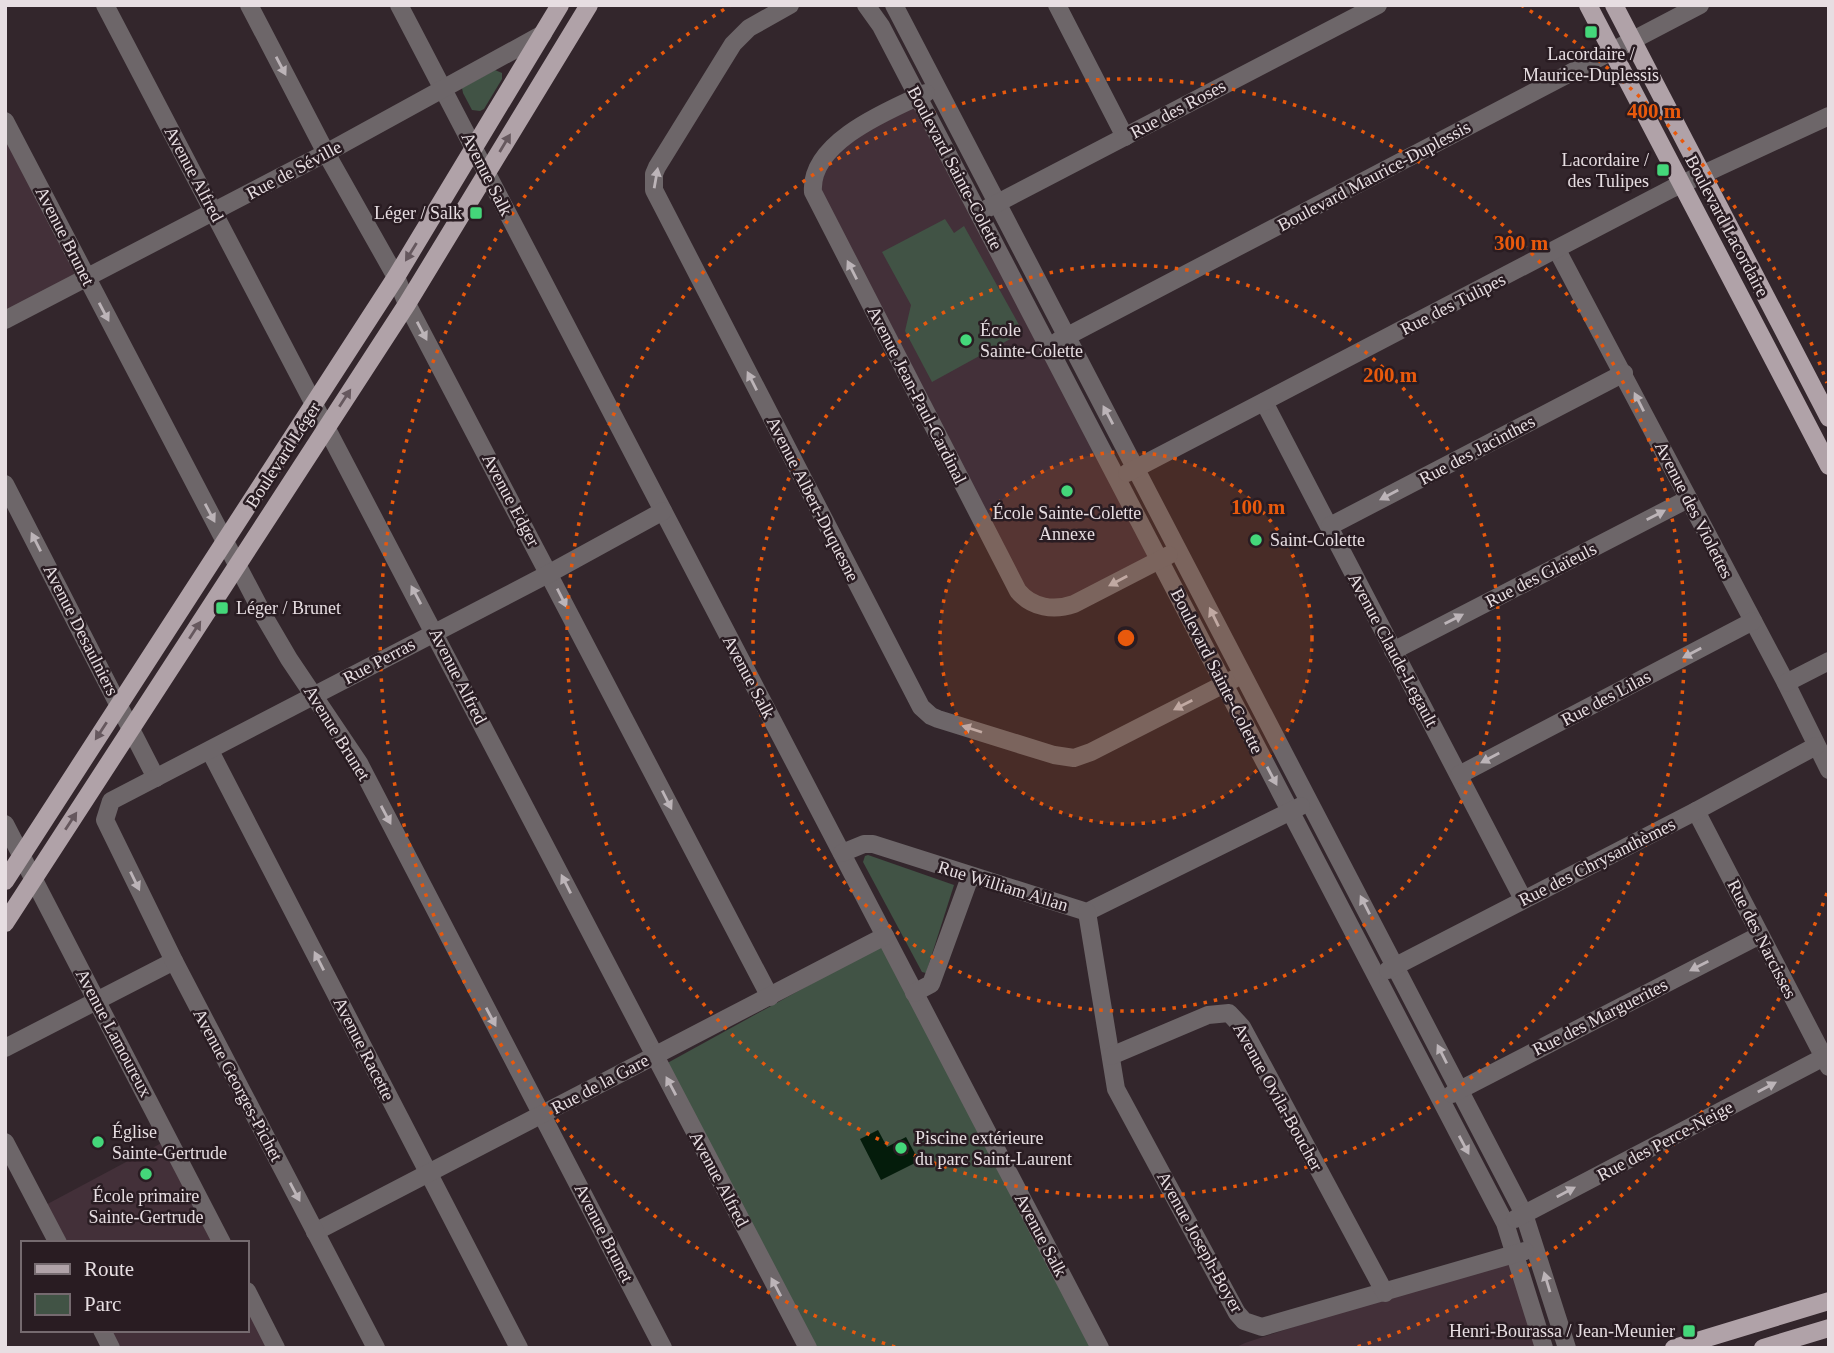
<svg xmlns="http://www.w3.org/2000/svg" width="1834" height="1353" viewBox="0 0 1834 1353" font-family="'Times New Roman',serif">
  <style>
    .built { fill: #433039 }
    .green { fill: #415345 }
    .water { fill: #041c0b }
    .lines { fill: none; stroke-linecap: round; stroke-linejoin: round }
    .minor { stroke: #6d6669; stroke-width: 18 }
    .major { stroke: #b0a2a8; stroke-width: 18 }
    .oneway { fill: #bcb4b8 }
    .oneway2 { fill: #66585e }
    .ring { fill: none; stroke: #e8590c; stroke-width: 3.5; stroke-dasharray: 3.5 7 }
    .poi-dot { fill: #44d77a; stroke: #291c22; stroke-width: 2.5 }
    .labels { text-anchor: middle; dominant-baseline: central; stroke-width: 5; stroke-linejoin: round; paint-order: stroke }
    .poi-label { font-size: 18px; fill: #e7dee2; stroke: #291c22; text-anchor: start }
    .street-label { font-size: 18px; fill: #e7dee2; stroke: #291c22 }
    .centre { fill: #e8590c; stroke: #291c22; stroke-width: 3.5 }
    .ring-label { font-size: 21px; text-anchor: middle; font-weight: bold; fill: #e8590c; stroke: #291c22; stroke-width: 5; stroke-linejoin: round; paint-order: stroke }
  </style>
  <rect width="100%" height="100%" fill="#33262c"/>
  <!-- built -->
  <g class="built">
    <polygon points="917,97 1160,560 1047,615 1018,591 812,182 854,130"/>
    <polygon points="5,130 87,279 5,320"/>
    <polygon points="169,1139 222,1243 58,1243 40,1208"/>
    <polygon points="1516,1253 1542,1348 1234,1348 1245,1343"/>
    <polygon points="247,1291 276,1348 111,1348 102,1330 247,1330"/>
  </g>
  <!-- green -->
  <g class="green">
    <polygon points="495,70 502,73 502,79 484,109 480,111 472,110 463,93 462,88"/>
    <polygon points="945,219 954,233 964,226 1023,332 932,382 905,331 911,305 882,252"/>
    <polygon points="868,855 954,885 926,973 922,972 863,862 865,856"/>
    <polygon points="887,942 1096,1348 810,1348 662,1066"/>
  </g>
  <!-- water -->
  <polygon class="water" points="878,1130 887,1147 906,1137 919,1161 881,1180 860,1139"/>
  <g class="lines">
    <!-- minor -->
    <g class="minor">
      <polyline points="105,5 808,1348"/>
      <polyline points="249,5 326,153 396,277 407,304 770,997"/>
      <polyline points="399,5 1100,1348"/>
      <polyline points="790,5 749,28 733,44 657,167 654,174 654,190 921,707 931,716 938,719 1054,755 1074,758 1091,752 1234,679"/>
      <polyline points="866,5 881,26 1505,1223 1544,1348"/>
      <polyline points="894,5 1524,1214 1567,1348"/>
      <polyline points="1057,5 1125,137"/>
      <path d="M926,93c-37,17 -117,49 -113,99l205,399c14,17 36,20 56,13l95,-49"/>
      <polyline points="5,121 265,618 289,659 359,763 663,1348"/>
      <polyline points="988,208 1378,5"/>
      <polyline points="1557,250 1786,683 1829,770"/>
      <polyline points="5,320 326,153 543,34"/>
      <polyline points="1058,341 1700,5"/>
      <polyline points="1264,402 1523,899"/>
      <polyline points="1127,473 1671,189 1829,116"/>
      <polyline points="5,484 156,778"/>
      <polyline points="1330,526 1624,373"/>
      <polyline points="1393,651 1688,499"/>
      <polyline points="1786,683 1829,661"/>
      <polyline points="210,751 519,1348"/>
      <polyline points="1459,775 1753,621"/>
      <polyline points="1696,811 1829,1067"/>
      <polyline points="5,824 222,1243"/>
      <polyline points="842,853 864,844 873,844 1087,912 1301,806"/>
      <polyline points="1087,912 1116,1089 1237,1313 1244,1321 1262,1327 1525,1251"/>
      <polyline points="1388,970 1696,811 1816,746"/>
      <polyline points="914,993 931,984 970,877"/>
      <polyline points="5,1048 174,961"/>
      <polyline points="1111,1056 1208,1015 1229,1013 1242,1027 1385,1293"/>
      <polyline points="1452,1094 1760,935"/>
      <polyline points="5,1142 58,1243"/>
      <polyline points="1515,1219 1824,1057"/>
      <polyline points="315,1232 885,936"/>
      <polyline points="247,1291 276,1348"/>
      <polyline points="102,1330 111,1348"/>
      <polyline points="376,1348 174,961 105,820 111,801 550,573 663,511"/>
    </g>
    <!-- major -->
    <g class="major">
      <polyline points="1588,5 1829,466"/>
      <polyline points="1614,5 1829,418"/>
      <polyline points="5,881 396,277 560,5"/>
      <polyline points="5,923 407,304 589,5"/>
      <polyline points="1674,1348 1829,1301"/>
      <polyline points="1763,1348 1829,1328"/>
    </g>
  </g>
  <!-- one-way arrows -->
  <defs><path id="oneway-solid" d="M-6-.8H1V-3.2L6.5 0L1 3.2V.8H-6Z" transform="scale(1.75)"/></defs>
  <g class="oneway">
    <use href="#oneway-solid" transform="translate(281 66) rotate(62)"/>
    <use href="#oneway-solid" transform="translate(656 178) rotate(-80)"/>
    <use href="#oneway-solid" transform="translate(852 270) rotate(-117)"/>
    <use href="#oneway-solid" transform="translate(104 312) rotate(62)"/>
    <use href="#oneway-solid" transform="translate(422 331) rotate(62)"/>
    <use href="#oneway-solid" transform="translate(752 381) rotate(-117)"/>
    <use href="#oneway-solid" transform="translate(1639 402) rotate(-117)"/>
    <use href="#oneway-solid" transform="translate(1108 415) rotate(-118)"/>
    <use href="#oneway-solid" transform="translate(1389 495) rotate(152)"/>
    <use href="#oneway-solid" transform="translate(210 513) rotate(62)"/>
    <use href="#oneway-solid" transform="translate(1656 515) rotate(-27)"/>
    <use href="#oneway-solid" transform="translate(36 542) rotate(-117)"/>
    <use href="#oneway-solid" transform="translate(1118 581) rotate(152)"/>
    <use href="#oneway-solid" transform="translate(416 595) rotate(-118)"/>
    <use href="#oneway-solid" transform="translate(562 598) rotate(63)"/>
    <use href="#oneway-solid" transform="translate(1214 617) rotate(-116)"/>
    <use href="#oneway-solid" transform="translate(1454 619) rotate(-27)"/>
    <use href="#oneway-solid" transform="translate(1692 653) rotate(152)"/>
    <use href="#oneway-solid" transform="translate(1183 705) rotate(153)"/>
    <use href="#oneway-solid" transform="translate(972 729) rotate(-162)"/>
    <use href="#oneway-solid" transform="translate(1490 758) rotate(152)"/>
    <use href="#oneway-solid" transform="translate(1272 776) rotate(62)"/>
    <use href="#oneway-solid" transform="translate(667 800) rotate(63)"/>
    <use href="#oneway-solid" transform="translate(386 815) rotate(62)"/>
    <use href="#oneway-solid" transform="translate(135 881) rotate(64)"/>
    <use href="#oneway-solid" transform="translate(566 884) rotate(-117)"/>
    <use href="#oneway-solid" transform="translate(1365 905) rotate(-117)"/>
    <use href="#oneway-solid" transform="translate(319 961) rotate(-117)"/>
    <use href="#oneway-solid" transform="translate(1699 966) rotate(153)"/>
    <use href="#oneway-solid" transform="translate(491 1017) rotate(62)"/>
    <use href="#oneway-solid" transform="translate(1442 1054) rotate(-117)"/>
    <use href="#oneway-solid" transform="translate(671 1086) rotate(-118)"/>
    <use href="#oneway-solid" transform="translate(1767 1087) rotate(-28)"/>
    <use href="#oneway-solid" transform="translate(1464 1145) rotate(62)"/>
    <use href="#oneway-solid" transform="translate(295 1192) rotate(62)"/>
    <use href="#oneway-solid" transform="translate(1566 1192) rotate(-28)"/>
    <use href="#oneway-solid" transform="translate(1547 1282) rotate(-107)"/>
    <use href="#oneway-solid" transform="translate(776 1287) rotate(-118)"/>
  </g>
  <g class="oneway2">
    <use href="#oneway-solid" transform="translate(505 143) rotate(-59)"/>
    <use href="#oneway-solid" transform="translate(411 252) rotate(122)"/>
    <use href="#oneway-solid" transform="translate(345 398) rotate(-57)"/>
    <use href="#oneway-solid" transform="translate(195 630) rotate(-57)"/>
    <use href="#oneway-solid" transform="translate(101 731) rotate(123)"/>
    <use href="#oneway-solid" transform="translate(71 821) rotate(-57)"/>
  </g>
  <!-- distance rings -->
  <circle cx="1126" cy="638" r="186" fill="#e8590c" fill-opacity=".12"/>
  <g class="ring">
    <circle cx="1126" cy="638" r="186"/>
    <circle cx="1126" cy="638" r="373"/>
    <circle cx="1126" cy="638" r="559"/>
    <path d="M1827 893A746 746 0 0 1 1357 1347M895 1347A746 746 0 0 1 731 5M1521 5A746 746 0 0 1 1827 383"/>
  </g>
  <!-- markers -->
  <g class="poi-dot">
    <rect x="1584" y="25" width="14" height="14" rx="3.5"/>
    <rect x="1656" y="163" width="14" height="14" rx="3.5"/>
    <rect x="469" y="206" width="14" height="14" rx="3.5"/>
    <circle cx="966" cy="340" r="7"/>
    <circle cx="1067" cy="491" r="7"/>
    <circle cx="1256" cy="540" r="7"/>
    <rect x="215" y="601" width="14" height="14" rx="3.5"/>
    <circle cx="98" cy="1142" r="7"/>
    <circle cx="901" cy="1148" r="7"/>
    <circle cx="146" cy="1174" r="7"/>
    <rect x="1682" y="1324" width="14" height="14" rx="3.5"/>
  </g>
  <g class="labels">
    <!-- poi labels -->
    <g class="poi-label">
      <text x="1591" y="54" text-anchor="middle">Lacordaire /<tspan x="1591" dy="21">Maurice-Duplessis</tspan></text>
      <text x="1649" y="160" text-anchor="end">Lacordaire /<tspan x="1649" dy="21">des Tulipes</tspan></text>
      <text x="462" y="213" text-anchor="end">Léger / Salk</text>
      <text x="980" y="330">École<tspan x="980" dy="21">Sainte-Colette</tspan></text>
      <text x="1067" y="513" text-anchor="middle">École Sainte-Colette<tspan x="1067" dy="21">Annexe</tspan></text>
      <text x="1270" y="540">Saint-Colette</text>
      <text x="236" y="608">Léger / Brunet</text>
      <text x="112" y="1132">Église<tspan x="112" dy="21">Sainte-Gertrude</tspan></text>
      <text x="915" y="1138">Piscine extérieure<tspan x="915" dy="21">du parc Saint-Laurent</tspan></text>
      <text x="146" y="1196" text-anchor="middle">École primaire<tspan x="146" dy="21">Sainte-Gertrude</tspan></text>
      <text x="1675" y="1331" text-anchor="end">Henri-Bourassa / Jean-Meunier</text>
    </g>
    <!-- street labels -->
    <g class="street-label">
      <text transform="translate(1178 109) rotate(-28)">Rue des Roses</text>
      <text transform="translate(955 168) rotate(62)">Boulevard Sainte-Colette</text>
      <text transform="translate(294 170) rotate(-28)">Rue de Séville</text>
      <text transform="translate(194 174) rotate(62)">Avenue Alfred</text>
      <text transform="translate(487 174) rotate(63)">Avenue Salk</text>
      <text transform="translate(1374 176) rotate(-28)">Boulevard Maurice-Duplessis</text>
      <text transform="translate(1727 226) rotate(62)">Boulevard Lacordaire</text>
      <text transform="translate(65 236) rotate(63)">Avenue Brunet</text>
      <text transform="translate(1453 304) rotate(-27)">Rue des Tulipes</text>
      <text transform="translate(917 395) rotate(63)">Avenue Jean-Paul-Cardinal</text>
      <text transform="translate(1477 450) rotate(-28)">Rue des Jacinthes</text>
      <text transform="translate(283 455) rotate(-57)">Boulevard Léger</text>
      <text transform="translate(813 499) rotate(63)">Avenue Albert-Duquesne</text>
      <text transform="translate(511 500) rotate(62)">Avenue Edger</text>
      <text transform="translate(1694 510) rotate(63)">Avenue des Violettes</text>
      <text transform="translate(1541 575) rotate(-27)">Rue des Glaïeuls</text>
      <text transform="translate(81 630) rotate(63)">Avenue Desaulniers</text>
      <text transform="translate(1393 650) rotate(62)">Avenue Claude-Legault</text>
      <text transform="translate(379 661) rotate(-28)">Rue Perras</text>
      <text transform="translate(1217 671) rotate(63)">Boulevard Sainte-Colette</text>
      <text transform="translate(458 676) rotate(63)">Avenue Alfred</text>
      <text transform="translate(749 677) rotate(62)">Avenue Salk</text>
      <text transform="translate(1606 698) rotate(-28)">Rue des Lilas</text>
      <text transform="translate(337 733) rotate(58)">Avenue Brunet</text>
      <text transform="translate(1597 862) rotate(-27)">Rue des Chrysanthèmes</text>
      <text transform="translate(1003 886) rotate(17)">Rue William Allan</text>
      <text transform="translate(1762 939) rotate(63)">Rue des Narcisses</text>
      <text transform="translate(1600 1017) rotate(-27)">Rue des Marguerites</text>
      <text transform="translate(114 1033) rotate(62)">Avenue Lamoureux</text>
      <text transform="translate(364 1049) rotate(63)">Avenue Racette</text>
      <text transform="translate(600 1084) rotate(-28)">Rue de la Gare</text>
      <text transform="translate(238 1085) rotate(62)">Avenue Georges-Pichet</text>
      <text transform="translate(1278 1097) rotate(61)">Avenue Ovila-Boucher</text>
      <text transform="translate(1665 1141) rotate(-28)">Rue des Perce-Neige</text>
      <text transform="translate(719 1179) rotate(62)">Avenue Alfred</text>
      <text transform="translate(604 1233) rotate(63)">Avenue Brunet</text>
      <text transform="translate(1041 1235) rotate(62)">Avenue Salk</text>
      <text transform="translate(1200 1242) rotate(61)">Avenue Joseph-Boyer</text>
    </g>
  </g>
  <circle cx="1126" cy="638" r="10" class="centre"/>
  <g class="ring-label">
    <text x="1654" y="118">400 m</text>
    <text x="1521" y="250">300 m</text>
    <text x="1390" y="382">200 m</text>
    <text x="1258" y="514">100 m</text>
  </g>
  <!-- border -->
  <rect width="1834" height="1353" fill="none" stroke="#e7dee2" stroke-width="14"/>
  <!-- legend -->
  <rect x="21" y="1241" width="228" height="91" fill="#291c22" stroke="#756a6f" stroke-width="2"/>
  <rect x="35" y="1264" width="35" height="10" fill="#b0a2a8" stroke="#756a6f" stroke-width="2"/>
  <text x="84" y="1276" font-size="21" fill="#e7dee2">Route</text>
  <rect x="35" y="1294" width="35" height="21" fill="#415345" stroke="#756a6f" stroke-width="2"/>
  <text x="84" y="1311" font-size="21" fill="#e7dee2">Parc</text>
</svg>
